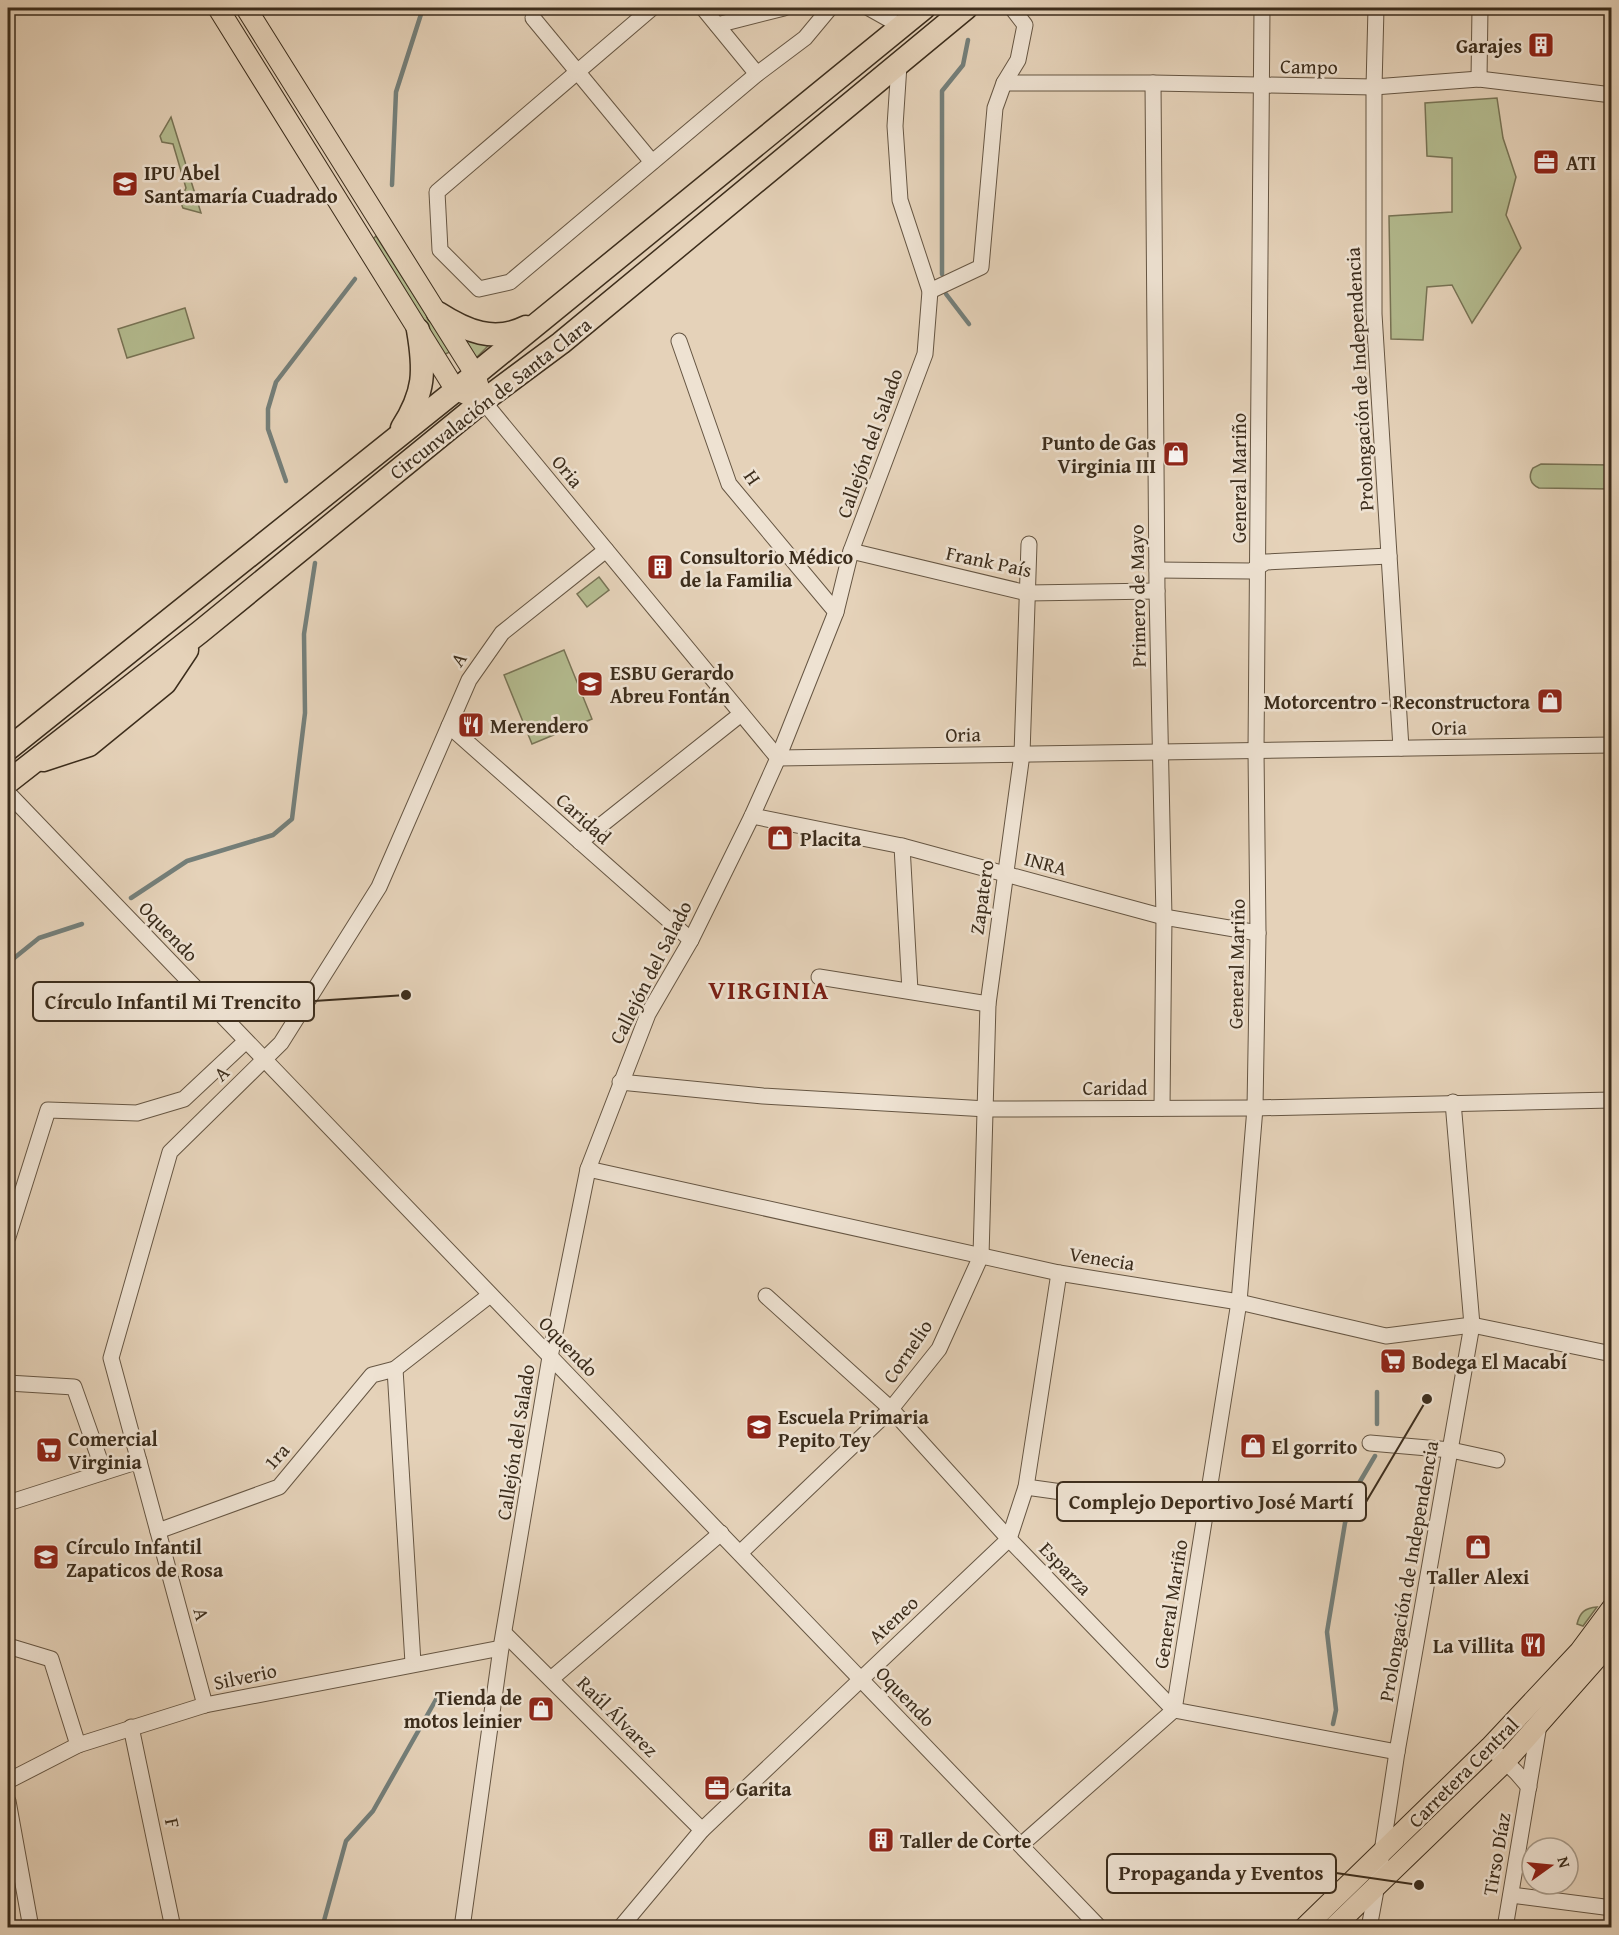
<svg xmlns="http://www.w3.org/2000/svg" width="1619" height="1935" viewBox="0 0 1619 1935" font-family="'Gentium Book Plus',serif">
  <style>
    .green { fill: #b4bc90; stroke: #787456; stroke-width: 1.5 }
    .lines { fill: none; stroke-linecap: round; stroke-linejoin: round }
    .stream { stroke: #747f7a; stroke-width: 4.5 }
    .minor-casing { stroke: #665643; stroke-width: 17 }
    .major-casing { stroke: #3c2d1c; stroke-width: 22 }
    .highway-casing { stroke: #3c2d1c; stroke-width: 25 }
    .minor { stroke: #eee2d2; stroke-width: 15 }
    .major { stroke: #e5d2b9; stroke-width: 20 }
    .highway { stroke: #e5d2b9; stroke-width: 22 }
    .labels { text-anchor: middle; dominant-baseline: central; stroke-width: 5; stroke-linejoin: round; paint-order: stroke }
    .poi-label { font-size: 20px; font-weight: bold; fill: #3c2d1c; stroke: #eee2d2; text-anchor: start }
    .street-label { font-size: 20px; fill: #3c2d1c; stroke: #eee2d2 }
    .district-label { font-size: 26px; font-weight: bold; letter-spacing: 1.5px; fill: #7a1f14; stroke: #eee2d2 }
    .leader { fill: none; stroke: #3c2d1c; stroke-width: 2 }
    .callout-dot { fill: #3c2d1c; stroke: #eee2d2; stroke-width: 2 }
    .callout { fill: #eee2d2; stroke: #3c2d1c; stroke-width: 2 }
    .callout-label { font-size: 21px; text-anchor: middle; font-weight: bold; fill: #3c2d1c }
  </style>
  <rect width="100%" height="100%" fill="#e5d2b9"/>
  <filter id="stains"><feTurbulence type="fractalNoise" baseFrequency=".00333" numOctaves="4"/><feColorMatrix values="0 0 0 0 .2 0 0 0 0 .09 0 0 0 0 .02 0 0 0 .5 -.17"/></filter>
  <radialGradient id="worn" r=".72"><stop offset=".6" stop-color="#630" stop-opacity="0"/><stop offset="1" stop-color="#630" stop-opacity=".3"/></radialGradient>
  <!-- green -->
  <g class="green">
    <polygon points="1497,98 1503,138 1516,177 1506,215 1521,248 1472,323 1452,285 1427,287 1423,340 1391,339 1389,216 1452,212 1452,158 1427,156 1425,103"/>
    <polygon points="171,117 201,213 183,208 180,201 186,188 173,144 162,142 160,136"/>
    <polygon points="376,236 450,352 443,355 372,240"/>
    <polygon points="185,308 194,338 127,358 118,329"/>
    <polygon points="464,337 490,344 476,358"/>
    <path d="M1541,464l70,1v24l-72,-1c-9,-4 -11,-12 -6,-20z"/>
    <polygon points="599,577 609,590 587,607 577,594"/>
    <polygon points="564,650 592,719 532,744 504,675"/>
    <path d="M1597,1607l-14,19 -6,-2c3,-12 8,-16 20,-17z"/>
  </g>
  <g class="lines">
    <!-- stream -->
    <g class="stream">
      <polyline points="392,185 396,92 423,8"/>
      <polyline points="942,274 942,91 963,65 968,40"/>
      <polyline points="946,294 969,324"/>
      <polyline points="286,481 268,429 268,409 276,382 355,279"/>
      <polyline points="131,898 187,861 273,835 292,819 305,713 304,634 315,563"/>
      <polyline points="8,963 39,938 82,924"/>
      <polyline points="1377,1392 1377,1424"/>
      <polyline points="1333,1724 1336,1710 1327,1632 1345,1523 1355,1490 1375,1456"/>
      <polyline points="322,1928 346,1841 373,1811 438,1696"/>
    </g>
    <defs>
      <g id="minor">
        <polyline points="652,8 437,192 440,250 479,289 510,282 757,74 805,38 830,8"/>
        <polyline points="703,8 757,74"/>
        <polyline points="869,8 901,26"/>
        <polyline points="1376,8 1374,87 1374,314 1401,748"/>
        <polyline points="533,18 652,162"/>
        <polyline points="717,25 784,8"/>
        <polyline points="1479,79 1480,8"/>
        <polyline points="1004,83 1153,83 1374,87 1479,79 1612,95"/>
        <polyline points="1153,83 1157,591 1164,917 1162,1108"/>
        <polyline points="930,291 981,267 995,108 1004,83 1018,60 1025,25 1012,8"/>
        <polyline points="679,341 729,484 836,612"/>
        <polyline points="483,401 778,758 1612,745"/>
        <polyline points="851,551 1027,593 1157,591"/>
        <polyline points="1157,570 1251,571 1266,562 1389,556"/>
        <polyline points="449,726 691,940"/>
        <polyline points="8,793 1100,1928"/>
        <polyline points="752,816 902,846 1164,917 1258,933"/>
        <polyline points="580,842 741,714"/>
        <polyline points="902,846 910,991"/>
        <polyline points="819,977 988,1004"/>
        <polyline points="620,1082 763,1096 987,1109 1255,1108 1612,1100"/>
        <polyline points="588,1169 1059,1273 1239,1302 1386,1336 1472,1325 1612,1354"/>
        <polyline points="8,1237 48,1110 137,1113 184,1099 246,1041"/>
        <polyline points="766,1296 891,1409 1009,1539 1174,1710 1397,1752"/>
        <polyline points="395,1369 413,1663"/>
        <polyline points="8,1383 74,1387 104,1472"/>
        <polyline points="1370,1443 1451,1450 1497,1460"/>
        <polyline points="1026,1487 1205,1512"/>
        <polyline points="8,1503 139,1461"/>
        <polyline points="158,1531 279,1487 372,1375 395,1369 490,1295"/>
        <polyline points="740,1553 891,1409 939,1349 981,1256 988,1004 1022,754 1029,544"/>
        <polyline points="504,1633 702,1830"/>
        <polyline points="8,1646 51,1659 78,1745"/>
        <polyline points="551,1679 721,1533"/>
        <polyline points="205,1705 111,1358 170,1152 281,1043 379,887 469,680 502,633 606,550"/>
        <polyline points="131,1727 173,1928"/>
        <polyline points="1490,1747 1516,1772 1529,1787"/>
        <polyline points="8,1781 78,1745 205,1705 501,1648"/>
        <polyline points="8,1801 31,1928"/>
        <polyline points="1021,1845 1174,1710 1239,1302 1255,1108 1258,933 1256,751 1262,8"/>
        <polyline points="1511,1895 1612,1908"/>
        <polyline points="462,1928 501,1648 550,1357 588,1169 648,1014 691,940 752,816 778,758 836,612 851,551 925,354 930,291 900,200 895,126 899,65"/>
        <polyline points="620,1928 702,1830 1009,1539 1026,1487 1059,1273"/>
        <polyline points="1369,1928 1377,1885 1397,1752 1472,1325 1453,1102"/>
        <polyline points="1505,1928 1539,1725"/>
      </g>
      <g id="major">
        <polyline points="218,8 450,381 456,390 483,401 475,374 246,8"/>
        <polyline points="1304,1928 1490,1747 1580,1651 1612,1608"/>
        <polyline points="1333,1928 1506,1761 1612,1641"/>
      </g>
      <g id="highway">
        <path d="M438,313c28,18 56,30 88,14"/>
        <path d="M402,428c23,-36 23,-57 16,-98"/>
        <polyline points="8,749 456,390 924,8"/>
        <polyline points="43,760 89,745 165,683 187,650"/>
        <polyline points="8,782 200,632 483,401 561,343 966,8"/>
      </g>
    </defs>
    <!-- minor casing -->
    <use href="#minor" class="minor-casing"/>
    <!-- major casing -->
    <use href="#major" class="major-casing"/>
    <!-- highway casing -->
    <use href="#highway" class="highway-casing"/>
    <!-- minor -->
    <use href="#minor" class="minor"/>
    <!-- major -->
    <use href="#major" class="major"/>
    <!-- highway -->
    <use href="#highway" class="highway"/>
  </g>
  <!-- icons -->
  <defs>
    <symbol id="building-square" viewBox="-11 -11 22 22"><rect x="-9" y="-9" width="18" height="18" rx="4" fill="#8f2418" stroke="#eee2d2"/><path d="M-4-6H4V6H1V3H-1V6H-4ZM-2.5-4.3h1.7v1.8h-1.7ZM.8-4.3h1.7v1.8H.8ZM-2.5-1h1.7V.8h-1.7ZM.8-1h1.7V.8H.8Z" fill="#fff"/></symbol>
    <symbol id="office-square" viewBox="-11 -11 22 22"><rect x="-9" y="-9" width="18" height="18" rx="4" fill="#8f2418" stroke="#eee2d2"/><path d="M-6-3h4V-5.5h4V-3h4V5H-6ZM-1-4.5V-3h2v-1.5ZM-6 0V1H6V0Z" fill="#fff"/></symbol>
    <symbol id="school-square" viewBox="-11 -11 22 22"><rect x="-9" y="-9" width="18" height="18" rx="4" fill="#8f2418" stroke="#eee2d2"/><path d="M0-5L7-2L0 1L-7-2ZM-4 1L0 2.5L4 1V4Q0 6-4 4Z" fill="#fff"/></symbol>
    <symbol id="shop-square" viewBox="-11 -11 22 22"><rect x="-9" y="-9" width="18" height="18" rx="4" fill="#8f2418" stroke="#eee2d2"/><path d="M-5-2.5h2.3a2.7 3.5 0 0 1 5.4 0H5L5.5 6h-11ZM-1.5-2.5h3a1.5 2.3 0 0 0-3 0Z" fill="#fff"/></symbol>
    <symbol id="restaurant-square" viewBox="-11 -11 22 22"><rect x="-9" y="-9" width="18" height="18" rx="4" fill="#8f2418" stroke="#eee2d2"/><path d="M-5-6h1v4h1v-4h1v4h1v-4h1v5L-1.5 .5V6h-2V.5L-5-1ZM5-6V6H3V1.5H1.5Q1.5-4 5-6Z" fill="#fff"/></symbol>
    <symbol id="supermarket-square" viewBox="-11 -11 22 22"><rect x="-9" y="-9" width="18" height="18" rx="4" fill="#8f2418" stroke="#eee2d2"/><path d="M-6-5.5h2.5l.6 2H6L4.5 2H-2.5L-4.4-4H-6ZM-1.5 3.2a1.3 1.3 0 1 0 .1 0ZM3 3.2a1.3 1.3 0 1 0 .1 0Z" fill="#fff"/></symbol>
  </defs>
  <g fill-rule="evenodd">
    <use href="#building-square" x="1526" y="30" width="30" height="30"/>
    <use href="#office-square" x="1531" y="147" width="30" height="30"/>
    <use href="#school-square" x="110" y="169" width="30" height="30"/>
    <use href="#shop-square" x="1161" y="439" width="30" height="30"/>
    <use href="#building-square" x="645" y="552" width="30" height="30"/>
    <use href="#school-square" x="575" y="669" width="30" height="30"/>
    <use href="#shop-square" x="1535" y="686" width="30" height="30"/>
    <use href="#restaurant-square" x="456" y="710" width="30" height="30"/>
    <use href="#shop-square" x="765" y="823" width="30" height="30"/>
    <use href="#supermarket-square" x="1378" y="1346" width="30" height="30"/>
    <use href="#school-square" x="744" y="1412" width="30" height="30"/>
    <use href="#shop-square" x="1238" y="1431" width="30" height="30"/>
    <use href="#supermarket-square" x="34" y="1435" width="30" height="30"/>
    <use href="#shop-square" x="1463" y="1532" width="30" height="30"/>
    <use href="#school-square" x="31" y="1542" width="30" height="30"/>
    <use href="#restaurant-square" x="1518" y="1630" width="30" height="30"/>
    <use href="#shop-square" x="526" y="1694" width="30" height="30"/>
    <use href="#office-square" x="702" y="1773" width="30" height="30"/>
    <use href="#building-square" x="866" y="1825" width="30" height="30"/>
  </g>
  <g class="labels">
    <!-- poi labels -->
    <g class="poi-label">
      <text x="1522" y="45" text-anchor="end">Garajes</text>
      <text x="1566" y="162">ATI</text>
      <text x="144" y="172">IPU Abel<tspan x="144" dy="23">Santamaría Cuadrado</tspan></text>
      <text x="1156" y="442" text-anchor="end">Punto de Gas<tspan x="1156" dy="23">Virginia III</tspan></text>
      <text x="680" y="556">Consultorio Médico<tspan x="680" dy="23">de la Familia</tspan></text>
      <text x="610" y="672">ESBU Gerardo<tspan x="610" dy="23">Abreu Fontán</tspan></text>
      <text x="1530" y="701" text-anchor="end">Motorcentro - Reconstructora</text>
      <text x="490" y="725">Merendero</text>
      <text x="800" y="838">Placita</text>
      <text x="1412" y="1361">Bodega El Macabí</text>
      <text x="778" y="1416">Escuela Primaria<tspan x="778" dy="23">Pepito Tey</tspan></text>
      <text x="68" y="1438">Comercial<tspan x="68" dy="23">Virginia</tspan></text>
      <text x="1272" y="1446">El gorrito</text>
      <text x="66" y="1546">Círculo Infantil<tspan x="66" dy="23">Zapaticos de Rosa</tspan></text>
      <text x="1478" y="1576" text-anchor="middle">Taller Alexi</text>
      <text x="1514" y="1645" text-anchor="end">La Villita</text>
      <text x="522" y="1697" text-anchor="end">Tienda de<tspan x="522" dy="23">motos leinier</tspan></text>
      <text x="736" y="1788">Garita</text>
      <text x="900" y="1840">Taller de Corte</text>
    </g>
    <!-- street labels -->
    <g class="street-label">
      <text transform="translate(1309 66) rotate(1)">Campo</text>
      <text transform="translate(1359 379) rotate(-93)">Prolongación de Independencia</text>
      <text transform="translate(490 398) rotate(-38)">Circunvalación de Santa Clara</text>
      <text transform="translate(869 443) rotate(-70)">Callejón del Salado</text>
      <text transform="translate(568 471) rotate(50)">Oria</text>
      <text transform="translate(753 477) rotate(56)">H</text>
      <text transform="translate(1238 478) rotate(-90)">General Mariño</text>
      <text transform="translate(989 561) rotate(12)">Frank País</text>
      <text transform="translate(1137 596) rotate(-91)">Primero de Mayo</text>
      <text transform="translate(458 659) rotate(-56)">A</text>
      <text transform="translate(1449 727) rotate(-1)">Oria</text>
      <text transform="translate(963 734) rotate(-1)">Oria</text>
      <text transform="translate(584 818) rotate(42)">Caridad</text>
      <text transform="translate(1046 863) rotate(15)">INRA</text>
      <text transform="translate(981 897) rotate(-82)">Zapatero</text>
      <text transform="translate(169 931) rotate(46)">Oquendo</text>
      <text transform="translate(1236 964) rotate(-89)">General Mariño</text>
      <text transform="translate(650 972) rotate(-63)">Callejón del Salado</text>
      <text transform="translate(221 1073) rotate(-44)">A</text>
      <text x="1115" y="1087">Caridad</text>
      <text transform="translate(1102 1258) rotate(9)">Venecia</text>
      <text transform="translate(569 1346) rotate(46)">Oquendo</text>
      <text transform="translate(907 1351) rotate(-56)">Cornelio</text>
      <text transform="translate(515 1442) rotate(-81)">Callejón del Salado</text>
      <text transform="translate(276 1456) rotate(-48)">1ra</text>
      <text transform="translate(1066 1568) rotate(46)">Esparza</text>
      <text transform="translate(1408 1571) rotate(-80)">Prolongación de Independencia</text>
      <text transform="translate(1170 1604) rotate(-81)">General Mariño</text>
      <text transform="translate(202 1614) rotate(75)">A</text>
      <text transform="translate(893 1619) rotate(-43)">Ateneo</text>
      <text transform="translate(245 1676) rotate(-12)">Silverio</text>
      <text transform="translate(906 1696) rotate(46)">Oquendo</text>
      <text transform="translate(618 1716) rotate(45)">Raúl Álvarez</text>
      <text transform="translate(1463 1772) rotate(-45)">Carretera Central</text>
      <text transform="translate(173 1823) rotate(78)">F</text>
      <text transform="translate(1496 1854) rotate(-80)">Tirso Díaz</text>
    </g>
    <!-- district labels -->
    <g class="district-label">
      <text x="769" y="989">VIRGINIA</text>
    </g>
  </g>
  <!-- callouts -->
  <path class="leader" d="M406 995L314 1001M1427 1399L1366 1502M1419 1885L1336 1873"/>
  <g class="callout-dot">
    <circle cx="406" cy="995" r="6"/>
    <circle cx="1427" cy="1399" r="6"/>
    <circle cx="1419" cy="1885" r="6"/>
  </g>
  <g class="callout">
    <rect x="33" y="982" width="281" height="39" rx="6"/>
    <rect x="1057" y="1482" width="309" height="39" rx="6"/>
    <rect x="1107" y="1854" width="229" height="39" rx="6"/>
  </g>
  <g class="callout-label">
    <text x="173" y="1009">Círculo Infantil Mi Trencito</text>
    <text x="1211" y="1509">Complejo Deportivo José Martí</text>
    <text x="1221" y="1880">Propaganda y Eventos</text>
  </g>
  <!-- margin -->
  <rect width="1619" height="1935" fill="none" stroke="#e5d2b9" stroke-width="30"/>
  <rect x="9" y="9" width="1601" height="1917" fill="none" stroke="#3c2d1c" stroke-width="3"/>
  <rect x="15" y="15" width="1589" height="1905" fill="none" stroke="#3c2d1c" stroke-width="1.5"/>
  <!-- north arrow -->
  <g transform="translate(1550 1866) rotate(75)"><circle r="28" fill="#eee2d2" stroke="#a79a89" stroke-width="1.5"/>
  <path d="M0-4.5L10 22L0 15L-10 22Z" fill="#8f2418"/>
  <text y="-9" font-size="16" font-weight="bold" text-anchor="middle" fill="#3c2d1c">N</text>
  </g>
  <rect width="100%" height="100%" filter="url(#stains)"/>
  <rect width="100%" height="100%" fill="url(#worn)"/>
</svg>
